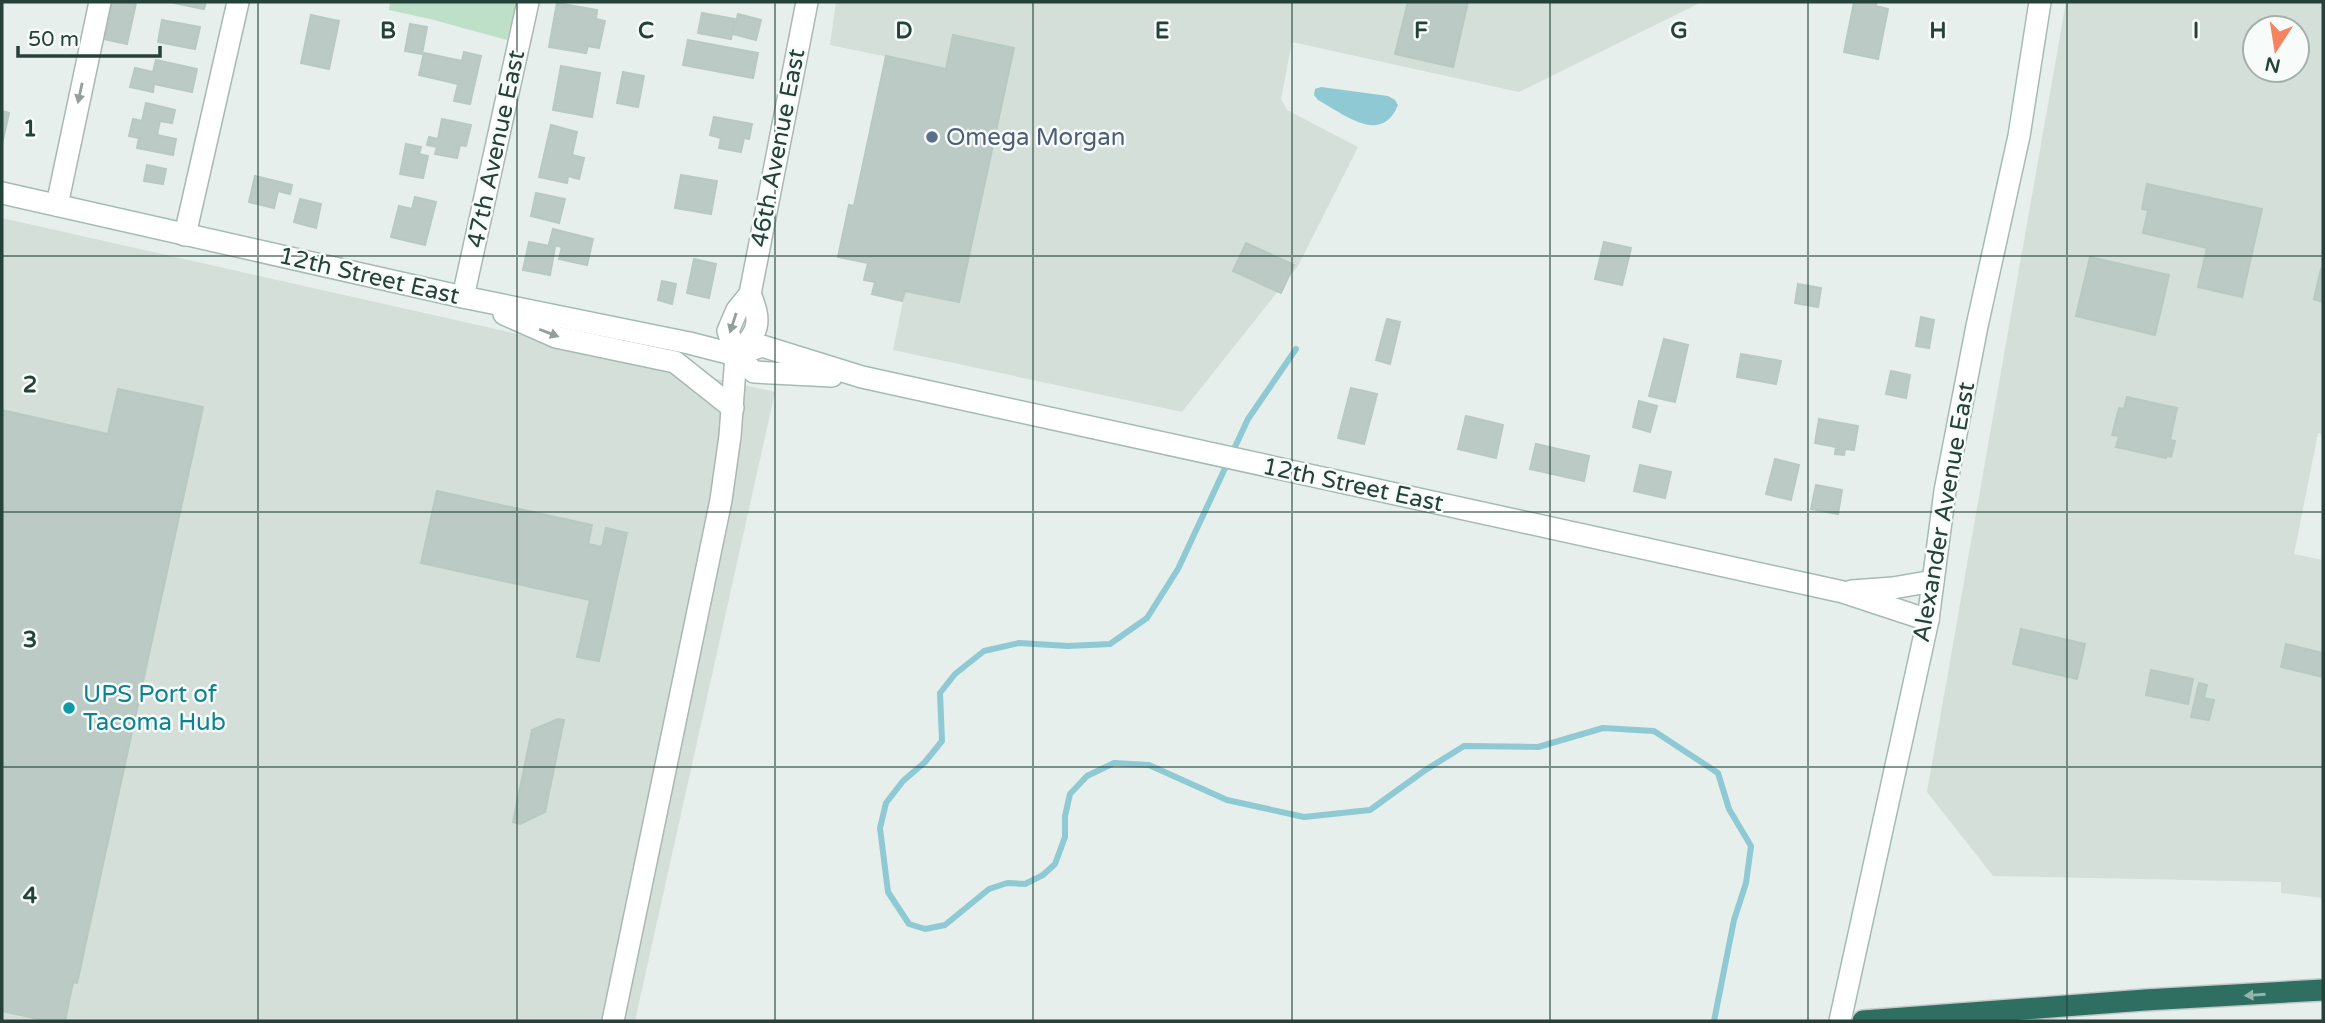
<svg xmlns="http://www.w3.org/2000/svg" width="2325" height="1023" viewBox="0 0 2325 1023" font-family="'Varela Round',sans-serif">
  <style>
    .built { fill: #d4dfda; fill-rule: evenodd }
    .green { fill: #bfe0c8 }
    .water { fill: #8ec9d4 }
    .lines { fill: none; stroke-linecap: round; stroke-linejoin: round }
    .stream { stroke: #8ec9d4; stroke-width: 6 }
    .building { fill: #bbcac4; stroke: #b8c9c2; stroke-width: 2 }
    .street-casing { stroke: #a8b8b2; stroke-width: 24 }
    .secondary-casing { stroke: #a4bbb3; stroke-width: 24 }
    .highway-casing { stroke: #c2cac8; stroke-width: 24 }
    .street { stroke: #fff; stroke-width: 21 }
    .secondary { stroke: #fff; stroke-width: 21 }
    .highway { stroke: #2f6f62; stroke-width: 21 }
    .oneway { fill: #92a09c }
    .oneway2 { fill: #93b5ae }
    .grid { fill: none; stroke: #24423a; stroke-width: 2; stroke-opacity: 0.55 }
    .service-dot { fill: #5c6f8a; stroke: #f7fbf9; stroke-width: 2.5 }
    .culture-dot { fill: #0f9aa8; stroke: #f7fbf9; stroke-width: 2.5 }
    .labels { text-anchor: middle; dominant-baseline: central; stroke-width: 5; stroke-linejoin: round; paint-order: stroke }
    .service-label { font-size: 24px; fill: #4e5e75; stroke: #f7fbf9; text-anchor: start }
    .street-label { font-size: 24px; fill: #24423a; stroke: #f7fbf9 }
    .culture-label { font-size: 24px; fill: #0d838f; stroke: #f7fbf9; text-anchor: start }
    .grid-label { font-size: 23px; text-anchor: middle; font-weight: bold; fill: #24423a; stroke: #f7fbf9; stroke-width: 5; stroke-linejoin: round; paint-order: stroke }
  </style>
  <rect width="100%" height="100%" fill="#e6efeb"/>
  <!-- built -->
  <g class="built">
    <polygon points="836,2 1702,2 1519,92 1292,42 1281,99 1287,110 1358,147 1298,266 1182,412 893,350 905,291 959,302 946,69 830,45"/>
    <path d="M2066,2h257v432l-5,-1 -24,121 29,6v338l-42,-5v-11l-288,-6 -66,-84zM2255,28h42v42h-42z"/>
    <polygon points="2,218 775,392 635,1021 2,1021"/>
  </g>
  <!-- green -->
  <polygon class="green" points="390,2 518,2 507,40 430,19 389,10"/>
  <!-- water -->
  <path class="water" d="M1321,87l67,9 7,4 3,5c-17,41 -54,9 -80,-5l-4,-5 1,-6z"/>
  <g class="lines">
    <!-- stream -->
    <polyline class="stream" points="1296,349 1248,419 1178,569 1147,618 1110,644 1068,646 1019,643 984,651 955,674 940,693 942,741 925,762 903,781 886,803 880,828 888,892 909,924 925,929 945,925 989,889 1007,883 1025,884 1043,875 1055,864 1065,837 1065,816 1070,794 1087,776 1114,763 1149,765 1227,800 1304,817 1370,810 1424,771 1464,746 1538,747 1603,728 1654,731 1718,773 1729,809 1751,846 1746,883 1734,920 1714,1021"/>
  </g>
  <!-- building -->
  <g class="building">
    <polygon points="112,2 136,3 127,44 104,39"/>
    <polygon points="169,2 206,2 204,9"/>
    <polygon points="1408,2 1468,2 1453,67 1395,54"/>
    <polygon points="1854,2 1876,2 1876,6 1888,9 1878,59 1844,52"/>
    <polygon points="557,3 597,10 596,19 605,21 599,48 588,46 586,53 549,47"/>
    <polygon points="702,13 735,19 731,39 698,33"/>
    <polygon points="738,14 761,20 756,40 733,34"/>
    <polygon points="311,15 339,21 329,69 301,63"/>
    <polygon points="162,20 200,27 195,49 158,42"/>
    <polygon points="410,24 427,27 422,54 405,51"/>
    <polygon points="953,35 1014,48 959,302 905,291 902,301 872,294 875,282 864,280 868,263 838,257 849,205 854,206 886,56 946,69"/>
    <polygon points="688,40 758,53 753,78 683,65"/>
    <polygon points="464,52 481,56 470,104 454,101 458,84 419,75 424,53 462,61"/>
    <polygon points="156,60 197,69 192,92 154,84 153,92 130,87 135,68 153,72"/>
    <polygon points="561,66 600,73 592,117 553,110"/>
    <polygon points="623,72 644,76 638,107 617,103"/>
    <polygon points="146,103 175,110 172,123 160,121 157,135 176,139 173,155 137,148 139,138 129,136 133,119 142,121"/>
    <polygon points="2,111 9,113 2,144"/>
    <polygon points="714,117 752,124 749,139 744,138 741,152 719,148 721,138 710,135"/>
    <polygon points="442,119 471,125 466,146 460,145 457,158 435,154 437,147 427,145 429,137 438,139"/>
    <polygon points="551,125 577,132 572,155 584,158 579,179 568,176 567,183 539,177"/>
    <polygon points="406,144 421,147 419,154 428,156 423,178 400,174"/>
    <polygon points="147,165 166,169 163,184 144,181"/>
    <polygon points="681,175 717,181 711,214 675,208"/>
    <polygon points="255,176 292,185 290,194 278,191 274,208 249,202"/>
    <polygon points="2147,184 2262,209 2242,297 2198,287 2207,248 2143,233 2148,210 2142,209"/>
    <polygon points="536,193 565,199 559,223 531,216"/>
    <polygon points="415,197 436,202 425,245 391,237 399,206 412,209"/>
    <polygon points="300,199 321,204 316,228 294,222"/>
    <polygon points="553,229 593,239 587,265 559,259 562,247 549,244"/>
    <polygon points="529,242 555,247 550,275 523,270"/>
    <polygon points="1604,242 1631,248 1622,285 1595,279"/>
    <polygon points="1246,243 1294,265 1281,293 1233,271"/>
    <polygon points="2090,257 2169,275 2155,335 2076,316"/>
    <polygon points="694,259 716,264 709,298 687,293"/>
    <polygon points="2321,269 2323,269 2323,302 2314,299"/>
    <polygon points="662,281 676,284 672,304 658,300"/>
    <polygon points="1798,284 1821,288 1818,307 1795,303"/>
    <polygon points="1921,317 1934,320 1929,348 1916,346"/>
    <polygon points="1387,319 1400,322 1390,364 1376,360"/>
    <polygon points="1664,339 1688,345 1675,402 1649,396"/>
    <polygon points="1741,354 1781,361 1776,384 1737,377"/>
    <polygon points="1891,371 1910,375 1906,398 1886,394"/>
    <polygon points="1351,388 1377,394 1364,444 1338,438"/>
    <polygon points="118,389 203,407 77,983 73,982 65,1021 48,1021 2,1011 2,410 108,434"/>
    <polygon points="2127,397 2177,408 2170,440 2175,441 2171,457 2167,455 2166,458 2116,447 2119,436 2112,435 2119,408 2124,409"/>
    <polygon points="1639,401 1657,406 1650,432 1633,427"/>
    <polygon points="1466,416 1503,425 1496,458 1458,449"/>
    <polygon points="1819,419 1858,426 1854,450 1845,449 1844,455 1835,454 1836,447 1815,443"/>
    <polygon points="1536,444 1589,456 1584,481 1530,469"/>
    <polygon points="1775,459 1799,465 1791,500 1766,494"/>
    <polygon points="1640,465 1671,472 1665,498 1634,491"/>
    <polygon points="1816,485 1842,490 1838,514 1811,509"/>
    <polygon points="437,491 592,525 588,544 602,547 606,528 627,533 599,661 577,657 590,600 421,563"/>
    <polygon points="2021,629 2085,644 2077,679 2013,664"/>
    <polygon points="2286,644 2323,653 2323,677 2281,667"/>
    <polygon points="2151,670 2193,679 2188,704 2146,695"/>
    <polygon points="2199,683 2207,685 2204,698 2214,700 2209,720 2191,717"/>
    <polygon points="558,719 564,720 545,812 520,824 513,822 532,730"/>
  </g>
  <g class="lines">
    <defs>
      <g id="street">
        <polyline points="57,205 100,2"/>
        <polyline points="185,235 238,2"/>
        <polyline points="463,297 528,2"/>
        <path d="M736,355c22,-22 27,-32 14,-61"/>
        <polyline points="613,1021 721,500 730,436 736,355 728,331 737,310 750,294 807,2"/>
      </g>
      <g id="secondary">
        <polyline points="2,193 463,297 689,343 736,355 754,372 832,376"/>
        <polyline points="504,314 556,337 675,362 733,408"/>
        <polyline points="736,355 762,346 862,377 1843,592 1928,620"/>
        <polyline points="1852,591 1893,588 1933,581"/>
        <polyline points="1840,1021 1928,620 1945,491 1977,326 2019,136 2040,2"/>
      </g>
      <polyline id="highway" points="1863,1021 2145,1000 2323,990"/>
    </defs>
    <!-- street casing -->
    <use href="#street" class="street-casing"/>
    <!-- secondary casing -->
    <use href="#secondary" class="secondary-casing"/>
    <!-- highway casing -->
    <use href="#highway" class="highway-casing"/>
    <!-- street -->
    <use href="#street" class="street"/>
    <!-- secondary -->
    <use href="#secondary" class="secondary"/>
    <!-- highway -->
    <use href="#highway" class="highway"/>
  </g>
  <!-- one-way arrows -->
  <defs><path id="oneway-solid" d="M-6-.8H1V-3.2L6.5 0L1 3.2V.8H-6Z" transform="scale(1.75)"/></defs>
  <g class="oneway">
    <use href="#oneway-solid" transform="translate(80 93) rotate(102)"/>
    <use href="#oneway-solid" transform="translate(733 323) rotate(108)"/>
    <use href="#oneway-solid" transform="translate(549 333) rotate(21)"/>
  </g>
  <use class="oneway2" href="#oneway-solid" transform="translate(2255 995) rotate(176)"/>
  <!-- grid -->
  <path class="grid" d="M258,2v1019M517,2v1019M775,2v1019M1033,2v1019M1292,2v1019M1550,2v1019M1808,2v1019M2067,2v1019M2,256h2321M2,512h2321M2,767h2321"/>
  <!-- markers -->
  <circle class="service-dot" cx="932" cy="137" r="7"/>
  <circle class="culture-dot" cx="69" cy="708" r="7"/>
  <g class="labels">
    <!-- service labels -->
    <g class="service-label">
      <text x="946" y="137">Omega Morgan</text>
    </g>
    <!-- street labels -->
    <g class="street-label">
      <text transform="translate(778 148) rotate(-79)">46th Avenue East</text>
      <text transform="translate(496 149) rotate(-78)">47th Avenue East</text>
      <text transform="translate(369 276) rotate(13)">12th Street East</text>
      <text transform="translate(1353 485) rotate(12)">12th Street East</text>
      <text transform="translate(1944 512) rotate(-80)">Alexander Avenue East</text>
    </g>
    <!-- culture labels -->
    <g class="culture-label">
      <text x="83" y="694">UPS Port of<tspan x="83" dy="28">Tacoma Hub</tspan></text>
    </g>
  </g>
  <g class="grid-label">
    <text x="388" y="38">B</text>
    <text x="646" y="38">C</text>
    <text x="904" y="38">D</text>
    <text x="1162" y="38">E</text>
    <text x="1421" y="38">F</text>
    <text x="1679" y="38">G</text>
    <text x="1938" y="38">H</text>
    <text x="2196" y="38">I</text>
    <text x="30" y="136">1</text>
    <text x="30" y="392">2</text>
    <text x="30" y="647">3</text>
    <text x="30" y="903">4</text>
  </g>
  <!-- border -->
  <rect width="2325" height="1023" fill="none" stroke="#24423a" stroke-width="7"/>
  <!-- north arrow -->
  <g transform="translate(2276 49) rotate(192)"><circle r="33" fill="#f7fbf9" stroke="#a3b1ad" stroke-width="2"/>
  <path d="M0-5L12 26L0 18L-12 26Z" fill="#f4845f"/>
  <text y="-10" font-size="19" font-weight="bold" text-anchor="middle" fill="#24423a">N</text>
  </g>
  <!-- scale -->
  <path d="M18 46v10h142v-10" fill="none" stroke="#24423a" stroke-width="3.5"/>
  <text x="28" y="46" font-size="21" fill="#24423a" stroke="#f7fbf9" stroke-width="5" paint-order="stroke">50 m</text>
</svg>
